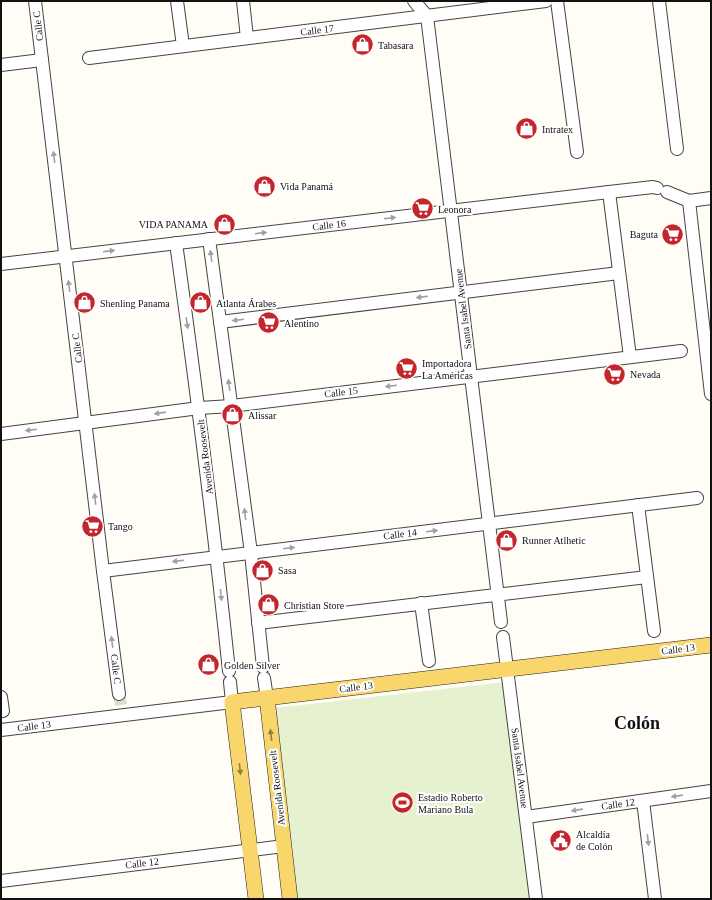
<svg xmlns="http://www.w3.org/2000/svg" width="712" height="900" viewBox="0 0 712 900" font-family="'Times New Roman',serif">
  <style>
    .pitch { fill: #e6f2cf }
    .lines { fill: none; stroke-linecap: round; stroke-linejoin: round }
    .minor-tunnel { stroke: #dbdad3; stroke-width: 12; stroke-dasharray: 12 6; stroke-linecap: butt }
    .minor-casing { stroke: #444; stroke-width: 14 }
    .major-casing { stroke: #222; stroke-width: 16 }
    .minor { stroke: #fff; stroke-width: 12 }
    .major { stroke: #f9d66b; stroke-width: 15 }
    .oneway { fill: #a0a0a0 }
    .oneway2 { fill: #917d42 }
    .labels { text-anchor: middle; dominant-baseline: central; stroke-width: 4; stroke-linejoin: round; paint-order: stroke }
    .street-label { font-size: 10px; fill: #111; stroke: #fff }
    .poi-label { font-size: 10px; fill: #111; stroke: #fff; text-anchor: start }
    .town-label { font-size: 18px; font-weight: bold; fill: #111; stroke: #fff }
  </style>
  <rect width="100%" height="100%" fill="#fffdf5"/>
  <!-- pitch -->
  <polygon class="pitch" points="505,682 530,899 297,899 275,708"/>
  <g class="lines">
    <!-- minor-tunnel -->
    <polyline class="minor-tunnel" points="119,694 121,705"/>
    <defs>
      <g id="minor">
        <polyline points="35,1 103,571 119,694"/>
        <polyline points="177,1 183,46"/>
        <polyline points="243,1 247,38"/>
        <polyline points="414,1 427,16 501,622"/>
        <polyline points="557,1 577,152"/>
        <polyline points="659,1 677,149"/>
        <polyline points="89,58 546,1"/>
        <polyline points="1,65 42,60"/>
        <polyline points="609,192 630,357"/>
        <polyline points="667,192 689,201 711,198"/>
        <polyline points="689,201 711,394"/>
        <polyline points="209,239 251,553 263,667"/>
        <path d="M176,243c20,143 38,285 53,428"/>
        <polyline points="1,264 609,192 653,187 657,188"/>
        <polyline points="220,322 619,273"/>
        <polyline points="1,434 199,408 232,406 681,351"/>
        <polyline points="638,505 654,631"/>
        <polyline points="103,571 697,498"/>
        <polyline points="421,603 429,661"/>
        <polyline points="258,623 647,577"/>
        <polyline points="503,637 536,899"/>
        <polyline points="264,678 267,698"/>
        <polyline points="1,697 3,711"/>
        <polyline points="1,730 232,702 230,682"/>
        <polyline points="643,801 655,899"/>
        <polyline points="526,817 711,791"/>
        <polyline points="1,881 284,846"/>
      </g>
      <g id="major">
        <polyline points="267,698 290,899"/>
        <polyline points="256,899 232,702 711,645"/>
      </g>
    </defs>
    <!-- minor casing -->
    <use href="#minor" class="minor-casing"/>
    <!-- major casing -->
    <use href="#major" class="major-casing"/>
    <!-- minor -->
    <use href="#minor" class="minor"/>
    <!-- major -->
    <use href="#major" class="major"/>
  </g>
  <!-- one-way arrows -->
  <defs><path id="oneway-solid" d="M-6-.8H1V-3.2L6.5 0L1 3.2V.8H-6Z"/></defs>
  <g class="oneway">
    <use href="#oneway-solid" transform="translate(54 157) rotate(-97)"/>
    <use href="#oneway-solid" transform="translate(390 218) rotate(-7)"/>
    <use href="#oneway-solid" transform="translate(261 233) rotate(-7)"/>
    <use href="#oneway-solid" transform="translate(109 251) rotate(-7)"/>
    <use href="#oneway-solid" transform="translate(211 256) rotate(-98)"/>
    <use href="#oneway-solid" transform="translate(69 286) rotate(-97)"/>
    <use href="#oneway-solid" transform="translate(422 297) rotate(173)"/>
    <use href="#oneway-solid" transform="translate(238 320) rotate(173)"/>
    <use href="#oneway-solid" transform="translate(187 323) rotate(82)"/>
    <use href="#oneway-solid" transform="translate(229 385) rotate(-98)"/>
    <use href="#oneway-solid" transform="translate(391 386) rotate(173)"/>
    <use href="#oneway-solid" transform="translate(160 413) rotate(172)"/>
    <use href="#oneway-solid" transform="translate(31 430) rotate(173)"/>
    <use href="#oneway-solid" transform="translate(95 499) rotate(-97)"/>
    <use href="#oneway-solid" transform="translate(245 514) rotate(-97)"/>
    <use href="#oneway-solid" transform="translate(432 531) rotate(-7)"/>
    <use href="#oneway-solid" transform="translate(289 548) rotate(-7)"/>
    <use href="#oneway-solid" transform="translate(178 561) rotate(173)"/>
    <use href="#oneway-solid" transform="translate(221 595) rotate(84)"/>
    <use href="#oneway-solid" transform="translate(112 642) rotate(-97)"/>
    <use href="#oneway-solid" transform="translate(677 796) rotate(172)"/>
    <use href="#oneway-solid" transform="translate(577 810) rotate(172)"/>
    <use href="#oneway-solid" transform="translate(648 840) rotate(83)"/>
  </g>
  <g class="oneway2">
    <use href="#oneway-solid" transform="translate(271 735) rotate(-97)"/>
    <use href="#oneway-solid" transform="translate(240 769) rotate(83)"/>
  </g>
  <!-- icons -->
  <defs>
    <symbol id="shop-disc" viewBox="-11 -11 22 22"><circle r="9.5" fill="#c4262e" stroke="#fff"/><path d="M-5-2.5h2.3a2.7 3.5 0 0 1 5.4 0H5L5.5 6h-11ZM-1.5-2.5h3a1.5 2.3 0 0 0-3 0Z" fill="#fff"/></symbol>
    <symbol id="supermarket-disc" viewBox="-11 -11 22 22"><circle r="9.5" fill="#c4262e" stroke="#fff"/><path d="M-6-5.5h2.5l.6 2H6L4.5 2H-2.5L-4.4-4H-6ZM-1.5 3.2a1.3 1.3 0 1 0 .1 0ZM3 3.2a1.3 1.3 0 1 0 .1 0Z" fill="#fff"/></symbol>
    <symbol id="stadium-disc" viewBox="-11 -11 22 22"><circle r="9.5" fill="#c4262e" stroke="#fff"/><path d="M0-5a6.5 5 0 1 0 0 10a6.5 5 0 1 0 0-10ZM-3.5-1.8h7v3.6h-7Z" fill="#fff"/></symbol>
    <symbol id="civic-disc" viewBox="-11 -11 22 22"><circle r="9.5" fill="#c4262e" stroke="#fff"/><path d="M-.6-6.5H3V-4.5H.6V-3L4-1V1h2V6H-6V1h2V-1L-.6-3ZM-1.2 2.5V6h2.4V2.5Z" fill="#fff"/></symbol>
  </defs>
  <g fill-rule="evenodd">
    <use href="#shop-disc" x="350" y="32" width="25" height="25"/>
    <use href="#shop-disc" x="514" y="116" width="25" height="25"/>
    <use href="#shop-disc" x="252" y="174" width="25" height="25"/>
    <use href="#supermarket-disc" x="410" y="196" width="25" height="25"/>
    <use href="#shop-disc" x="212" y="212" width="25" height="25"/>
    <use href="#supermarket-disc" x="660" y="222" width="25" height="25"/>
    <use href="#shop-disc" x="72" y="290" width="25" height="25"/>
    <use href="#shop-disc" x="188" y="290" width="25" height="25"/>
    <use href="#supermarket-disc" x="256" y="310" width="25" height="25"/>
    <use href="#supermarket-disc" x="394" y="356" width="25" height="25"/>
    <use href="#supermarket-disc" x="602" y="362" width="25" height="25"/>
    <use href="#shop-disc" x="220" y="402" width="25" height="25"/>
    <use href="#supermarket-disc" x="80" y="514" width="25" height="25"/>
    <use href="#shop-disc" x="494" y="528" width="25" height="25"/>
    <use href="#shop-disc" x="250" y="558" width="25" height="25"/>
    <use href="#shop-disc" x="256" y="592" width="25" height="25"/>
    <use href="#shop-disc" x="196" y="652" width="25" height="25"/>
    <use href="#stadium-disc" x="390" y="790" width="25" height="25"/>
    <use href="#civic-disc" x="548" y="828" width="25" height="25"/>
  </g>
  <g class="labels">
    <!-- street labels -->
    <g class="street-label">
      <text transform="translate(38 26) rotate(-97)">Calle C</text>
      <text transform="translate(317 30) rotate(-7)">Calle 17</text>
      <text transform="translate(329 225) rotate(-7)">Calle 16</text>
      <text transform="translate(463 309) rotate(-97)">Santa Isabel Avenue</text>
      <text transform="translate(77 348) rotate(-97)">Calle C</text>
      <text transform="translate(341 392) rotate(-7)">Calle 15</text>
      <text transform="translate(205 457) rotate(-97)">Avenida Roosevelt</text>
      <text transform="translate(400 534) rotate(-7)">Calle 14</text>
      <text transform="translate(678 649) rotate(-7)">Calle 13</text>
      <text transform="translate(116 669) rotate(83)">Calle C</text>
      <text transform="translate(356 687) rotate(-7)">Calle 13</text>
      <text transform="translate(34 726) rotate(-7)">Calle 13</text>
      <text transform="translate(520 768) rotate(83)">Santa Isabel Avenue</text>
      <text transform="translate(277 788) rotate(-97)">Avenida Roosevelt</text>
      <text transform="translate(618 804) rotate(-8)">Calle 12</text>
      <text transform="translate(142 863) rotate(-7)">Calle 12</text>
    </g>
    <!-- poi labels -->
    <g class="poi-label">
      <text x="378" y="45">Tabasara</text>
      <text x="542" y="129">Intratex</text>
      <text x="280" y="186">Vida Panamá</text>
      <text x="438" y="209">Leonora</text>
      <text x="208" y="224" text-anchor="end">VIDA PANAMA</text>
      <text x="658" y="234" text-anchor="end">Baguta</text>
      <text x="100" y="303">Shenling Panama</text>
      <text x="216" y="303">Atlanta Árabes</text>
      <text x="284" y="323">Alentino</text>
      <text x="422" y="363">Importadora<tspan x="422" dy="12">La Américas</tspan></text>
      <text x="630" y="374">Nevada</text>
      <text x="248" y="415">Alissar</text>
      <text x="108" y="526">Tango</text>
      <text x="522" y="540">Runner Atlhetic</text>
      <text x="278" y="570">Sasa</text>
      <text x="284" y="605">Christian Store</text>
      <text x="224" y="665">Golden Silver</text>
      <text x="418" y="797">Estadio Roberto<tspan x="418" dy="12">Mariano Bula</tspan></text>
      <text x="576" y="834">Alcaldía<tspan x="576" dy="12">de Colón</tspan></text>
    </g>
    <!-- town labels -->
    <g class="town-label">
      <text x="637" y="723">Colón</text>
    </g>
  </g>
  <!-- border -->
  <rect width="712" height="900" fill="none" stroke="#111111" stroke-width="4"/>
</svg>
